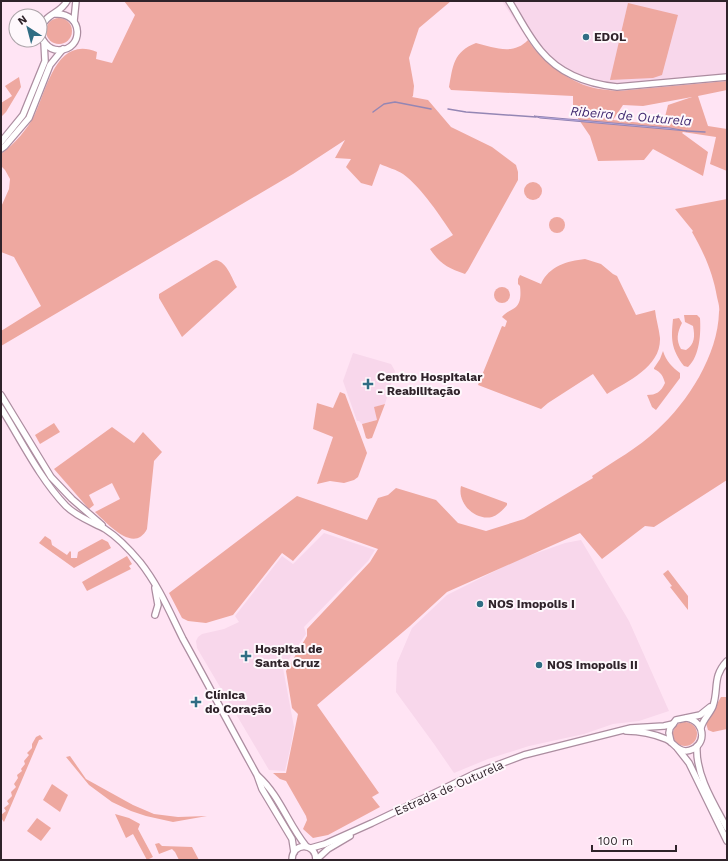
<svg xmlns="http://www.w3.org/2000/svg" width="728" height="861" viewBox="0 0 728 861" font-family="'Work Sans',sans-serif">
  <style>
    .built { fill: #f8d7eb }
    .green { fill: #eea8a0; fill-rule: evenodd }
    .water { fill: #bfb1ef; stroke: #9486b4 }
    .lines { fill: none; stroke-linecap: round; stroke-linejoin: round }
    .stream { stroke: #9486b4; stroke-width: 1.5 }
    .tertiary-casing { stroke: #ac8da0; stroke-width: 8 }
    .tertiary { stroke: #fff; stroke-width: 5.5 }
    .poi-dot { fill: #306d84; stroke: #fef8fc; stroke-width: 1.5 }
    .labels { text-anchor: middle; dominant-baseline: central; stroke-width: 4; stroke-linejoin: round; paint-order: stroke }
    .poi-label { font-size: 12px; font-weight: bold; fill: #2f232a; stroke: #fef8fc; text-anchor: start }
    .street-label { font-size: 12px; fill: #2f232a; stroke: #fef8fc }
    .water-label { font-size: 13px; font-style: italic; fill: #412a71; stroke: #fef8fc }
  </style>
  <rect width="100%" height="100%" fill="#ffe4f4"/>
  <!-- built -->
  <g class="built">
    <polygon points="502,1 727,1 727,81 618,91 586,86 563,75 535,51"/>
    <polygon points="353,353 391,364 395,371 385,404 375,407 377,420 362,424 359,421 357,421 343,381"/>
    <polygon points="324,533 375,550 368,561 304,627 306,634 283,668 294,727 291,745 285,771 269,770 197,648 196,641 198,637 202,634 224,629 239,622 235,616 282,556 293,564"/>
    <polygon points="581,540 629,621 669,711 639,721 613,724 584,734 529,746 488,759 454,773 434,744 396,692 397,663 412,628 447,595 517,560 565,543"/>
  </g>
  <!-- green -->
  <g class="green">
    <path d="M124,1h327l-32,27 -10,30 5,28 -1,10 -1,1 16,3 23,27 41,20 24,18 2,7v8l-50,90 -3,4c-17,-6 -25,-10 -35,-25l23,-14c-13,-19 -31,-47 -50,-61 -6,-4 -16,-7 -23,-10l-8,22 -11,-3 -15,-16 5,-8 -16,-1 10,-18 -52,34 -292,172v-15l40,-25 -27,-49 -13,-5v-45l8,-18 1,-10 -5,-9 -4,-4v-12c13,-10 27,-25 34,-40 12,-26 22,-79 62,-62l-1,7 16,4 23,-48z"/>
    <polygon points="628,3 678,15 662,75 653,78 610,80"/>
    <circle cx="59" cy="31" r="13"/>
    <path d="M528,40c13,20 36,38 59,46 9,3 21,4 31,5l109,-10v9l-29,6 10,30 19,3v42l-17,-7 6,-27 -33,-5 -1,1 26,19 -5,24 -50,-27 -9,11 -46,1 -8,-25 -17,-25v-15l-122,-6 -2,-3c4,-21 4,-35 27,-44 17,4 37,13 52,-3zM692,97l-24,8 -5,20 -50,-5 10,-15 20,1z"/>
    <polygon points="19,77 21,87 6,112 1,117 1,103 12,96 5,86"/>
    <circle cx="533" cy="191" r="9"/>
    <path d="M727,199v281l-73,47 -9,-1 -43,33 -22,-26 -133,59 -37,34 -93,79 62,88 -7,4 8,10 -52,28 -15,3 -10,-9 4,-9 -1,-4 -20,-35 -6,-2 -7,-6h13l12,-59 -6,-6 -6,-37 21,-35v-7l63,-67 8,-13 -56,-20 -29,32 -11,-8 -49,62 -27,8 -18,-2 -6,-3 -13,-25 128,-97 70,24 11,-22 10,-3 8,-7 40,12 22,23 28,8 38,-12 69,-41 -1,-2c22,-15 46,-28 65,-46 31,-28 61,-75 62,-118 1,-5 -1,-10 -2,-15 -4,-24 -13,-44 -25,-65l1,-1 -18,-22z"/>
    <circle cx="557" cy="225" r="8"/>
    <path d="M585,259l16,5 12,10 4,2 19,39 19,-5c1,9 4,19 5,28 1,29 -32,43 -53,56l-14,-20 -45,29 -7,6 -63,-24 24,-59 3,1 2,-6 -5,-4c3,-4 6,-5 11,-8 8,-4 8,-14 7,-23l-2,-2v-5l2,-4 21,9c8,-18 26,-23 44,-25z"/>
    <path d="M216,260c11,2 16,19 21,27l-55,50 -23,-39v-4l54,-33z"/>
    <circle cx="502" cy="295" r="8"/>
    <path d="M684,315h13l3,3c1,15 0,38 -12,49l-4,-1c-13,-17 -13,-27 -11,-47l6,-1 3,5c-5,10 -6,17 -1,26l5,1c9,-6 9,-14 7,-24l-8,-4z"/>
    <path d="M663,351c3,10 9,16 17,22v5l-24,32 -4,-3 -5,-12c9,0 14,-3 18,-12 -2,-7 -4,-11 -11,-14v-1l6,-9z"/>
    <polygon points="340,392 345,394 367,453 358,477 354,480 344,483 330,481 317,484 333,437 313,429 317,403 333,408"/>
    <polygon points="385,404 372,438 368,439 366,438 362,424 377,420 374,407"/>
    <polygon points="54,423 60,432 40,444 35,435"/>
    <path d="M112,427l22,16 9,-11 19,20 -8,9 -7,68c-13,25 -39,-5 -52,-17l25,-13 -8,-16 -23,12 5,10 -5,4 -35,-40z"/>
    <path d="M461,486l46,17v2c-4,5 -9,10 -15,12 -17,4 -35,-14 -31,-31z"/>
    <polygon points="45,536 51,540 52,545 67,555 70,551 71,552 71,558 77,558 78,552 102,539 108,542 111,548 74,568 39,543"/>
    <polygon points="127,556 132,564 129,566 131,569 87,591 82,582"/>
    <polygon points="668,570 688,596 688,610 670,587 672,586 663,574"/>
    <polygon points="721,697 727,697 727,729 713,732 708,730 706,723"/>
    <circle cx="685" cy="734" r="12"/>
    <polygon points="40,735 43,739 39,740 4,822 1,818 1,815 6,811 4,808 9,804 7,801 12,796 11,792 16,787 14,784 18,778 17,775 22,771 21,769 25,764 24,761 29,755 27,753 32,748 32,744 36,737"/>
    <polygon points="70,756 86,779 133,805 154,814 178,817 207,816 173,822 146,816 131,811 112,802 89,785 66,757"/>
    <polygon points="52,784 68,795 60,812 43,800"/>
    <polygon points="115,814 129,818 140,824 138,829 153,857 147,860 133,834 126,838"/>
    <polygon points="37,818 51,828 41,841 27,831"/>
    <polygon points="159,843 162,846 192,847 199,860 179,860 175,852 172,849 159,854 155,844"/>
  </g>
  <!-- water -->
  <polygon class="water" points="534,116 670,128 687,131 540,118"/>
  <g class="lines">
    <!-- stream -->
    <g class="stream">
      <polyline points="448,109 466,112 536,117"/>
      <polyline points="373,112 384,104 395,102 431,109"/>
      <polyline points="687,131 705,132"/>
    </g>
    <defs>
      <g id="tertiary">
        <path d="M509,1c10,16 19,35 32,50 19,23 47,33 76,36l110,-10"/>
        <path d="M55,14c29,-2 29,36 4,36 -5,0 -10,-2 -13,-6 -5,-5 -6,-11 -4,-18 4,-12 19,-13 25,-25"/>
        <polyline points="74,21 76,1"/>
        <polyline points="1,142 23,115 45,61 44,42"/>
        <polyline points="1,149 5,146 29,118 50,65 63,49"/>
        <polyline points="1,395 51,477 72,499 102,525"/>
        <path d="M1,408c20,32 39,71 65,98 11,11 26,16 39,23 14,9 25,21 35,33 19,24 30,51 43,77 25,45 49,91 74,136l5,14 30,50 2,13"/>
        <polyline points="155,588 158,605 155,615"/>
        <path d="M701,728c2,-9 9,-14 12,-22 6,-18 -1,-29 14,-45"/>
        <path d="M626,731c13,0 28,3 40,8 8,3 10,12 20,12 21,-2 21,-29 1,-33"/>
        <polyline points="671,742 669,733 670,728 676,720 700,715 710,707"/>
        <path d="M697,746c-2,28 17,58 30,82"/>
        <polyline points="678,749 689,763 727,841"/>
        <path d="M258,776c22,20 30,48 48,70"/>
        <polyline points="311,848 325,844 372,823 476,773 524,755 631,728 664,726 673,724"/>
        <path d="M292,860c0,-18 24,-18 24,0"/>
        <polyline points="316,860 328,849 350,836"/>
      </g>
    </defs>
    <!-- tertiary casing -->
    <use href="#tertiary" class="tertiary-casing"/>
    <!-- tertiary -->
    <use href="#tertiary" class="tertiary"/>
  </g>
  <!-- markers -->
  <g class="poi-dot">
    <circle cx="586" cy="37" r="4"/>
    <path d="M366 378h4v4h4v4h-4v4h-4v-4h-4v-4h4z"/>
    <circle cx="480" cy="604" r="4"/>
    <path d="M244 650h4v4h4v4h-4v4h-4v-4h-4v-4h4z"/>
    <circle cx="539" cy="665" r="4"/>
    <path d="M194 696h4v4h4v4h-4v4h-4v-4h-4v-4h4z"/>
  </g>
  <g class="labels">
    <!-- poi labels -->
    <g class="poi-label">
      <text x="594" y="37">EDOL</text>
      <text x="377" y="377">Centro Hospitalar<tspan x="377" dy="14">- Reabilitação</tspan></text>
      <text x="488" y="604">NOS Imopolis I</text>
      <text x="255" y="649">Hospital de<tspan x="255" dy="14">Santa Cruz</tspan></text>
      <text x="547" y="665">NOS Imopolis II</text>
      <text x="205" y="695">Clínica<tspan x="205" dy="14">do Coração</tspan></text>
    </g>
    <!-- street labels -->
    <g class="street-label">
      <text transform="translate(449 788) rotate(-24)">Estrada de Outurela</text>
    </g>
    <!-- water labels -->
    <g class="water-label">
      <text transform="translate(631 116) rotate(5)">Ribeira de Outurela</text>
    </g>
  </g>
  <!-- border -->
  <rect width="728" height="861" fill="none" stroke="#2f232a" stroke-width="4"/>
  <!-- north arrow -->
  <g transform="translate(28 28) rotate(324)"><circle r="19" fill="#fef8fc" stroke="#aba3a8"/>
  <path d="M0-3L7 15L0 10L-7 15Z" fill="#306d84"/>
  <text y="-6" font-size="11" font-weight="bold" text-anchor="middle" fill="#2f232a">N</text>
  </g>
  <!-- scale -->
  <path d="M592 845v6h84v-6" fill="none" stroke="#2f232a" stroke-width="2"/>
  <text x="598" y="845" font-size="12" fill="#2f232a" stroke="#fef8fc" stroke-width="3" paint-order="stroke">100 m</text>
</svg>
